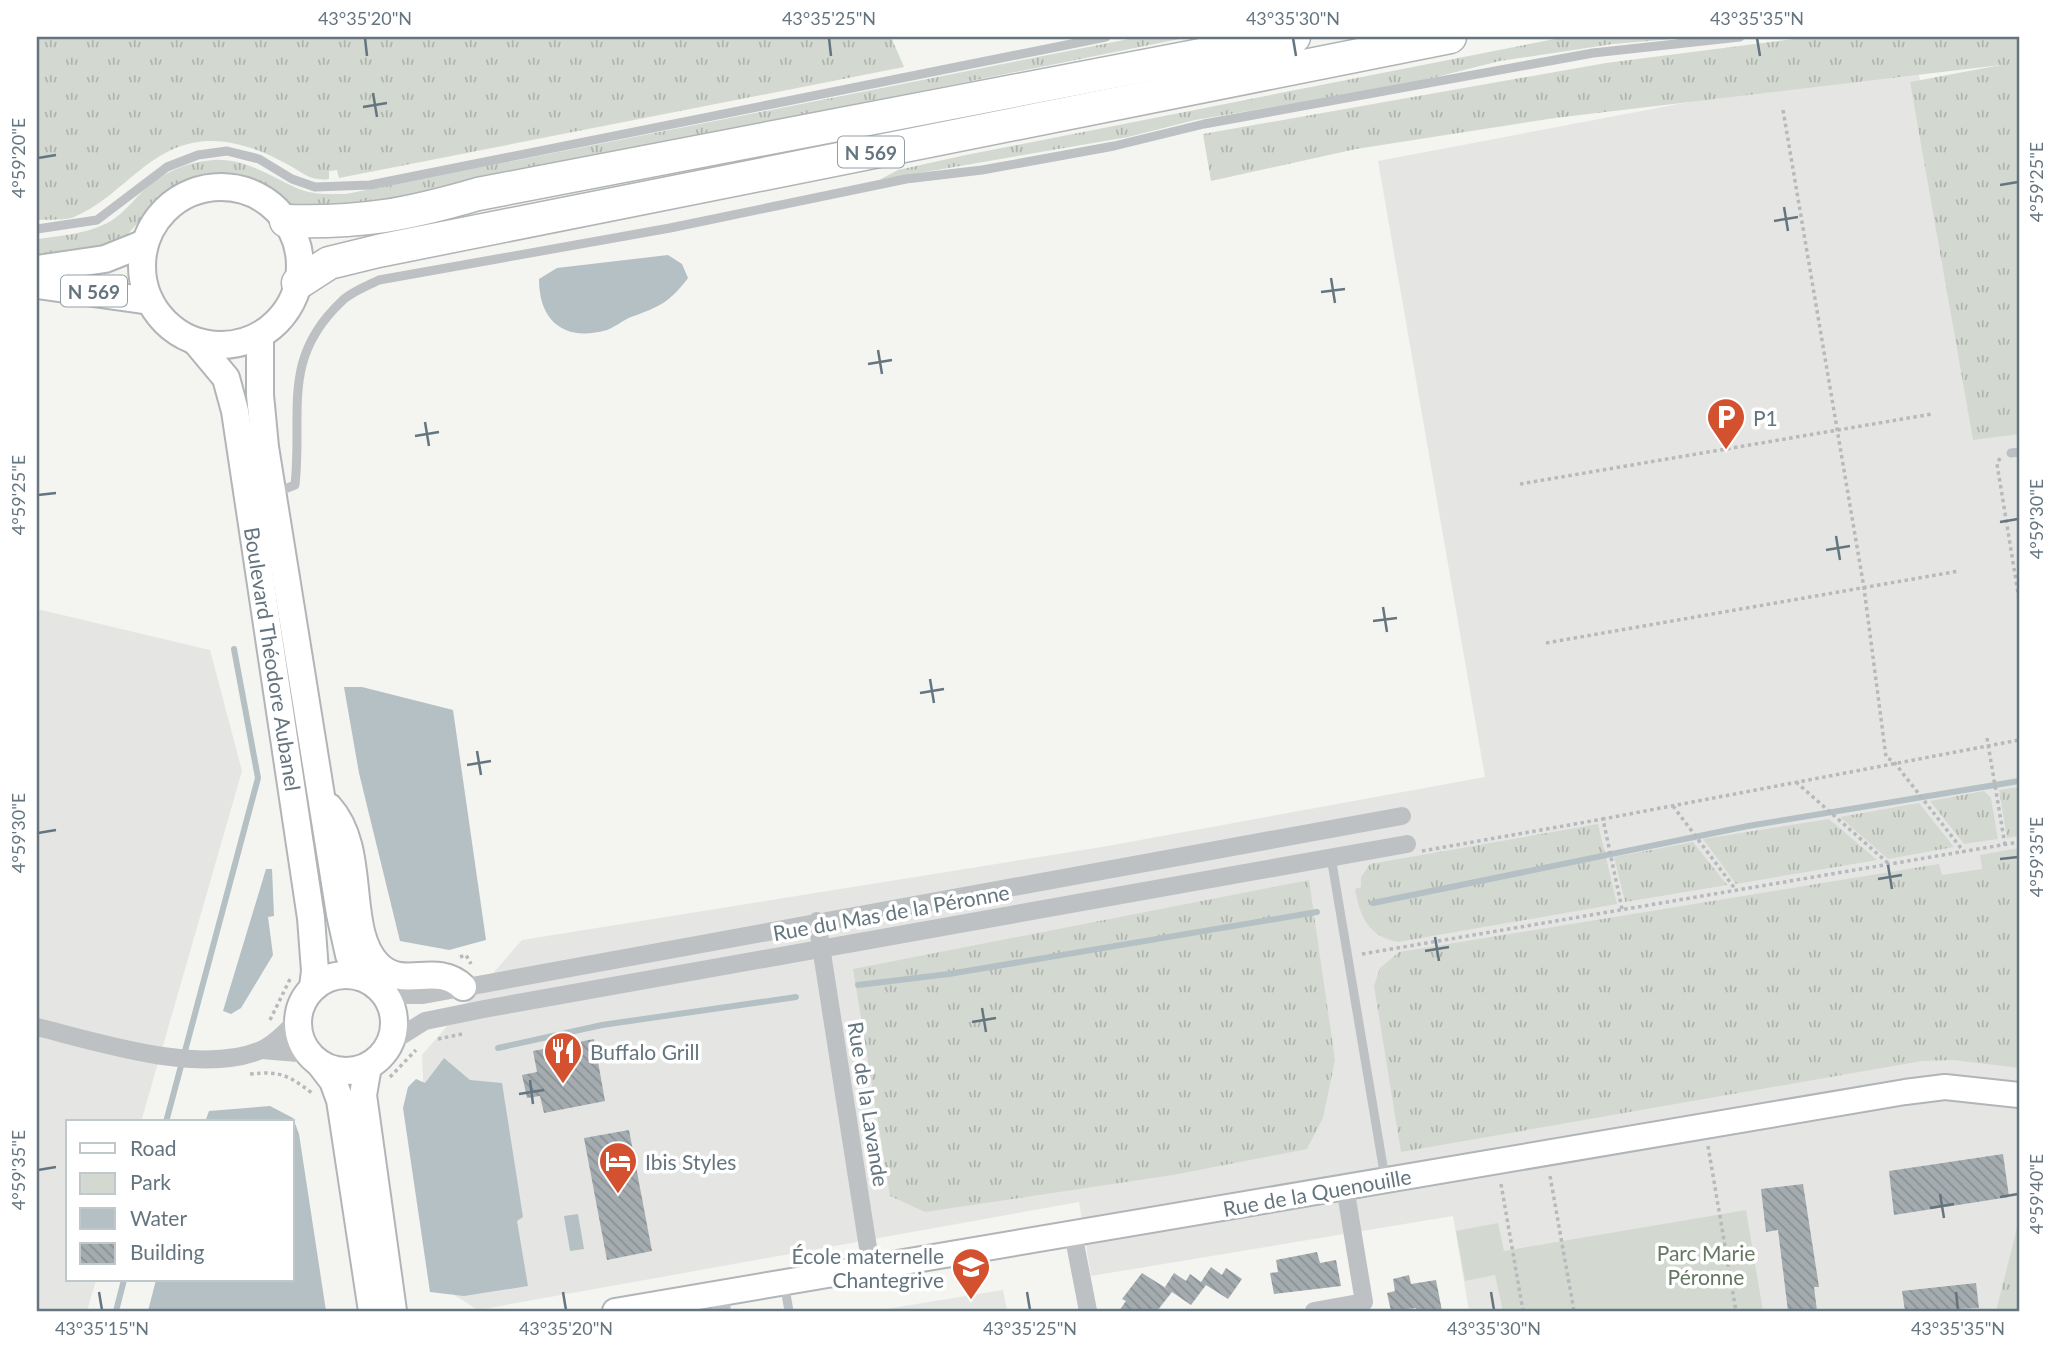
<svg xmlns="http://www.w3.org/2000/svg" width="2056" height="1348" viewBox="0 0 2056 1348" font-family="Lato,sans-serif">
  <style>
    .built { fill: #e5e6e4 }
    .grass { fill: url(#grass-tufts) }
    .park { fill: #d3d9d0 }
    .water { fill: #b4c0c3 }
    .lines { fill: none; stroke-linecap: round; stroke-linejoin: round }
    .stream { stroke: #b4c0c3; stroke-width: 6 }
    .building { fill: url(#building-back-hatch) }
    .secondary-casing { stroke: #b0b5b8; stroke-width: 28 }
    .primary-casing { stroke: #b1b5b8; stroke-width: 30 }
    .highway-casing { stroke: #b0b4b6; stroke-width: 35 }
    .path { stroke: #b7babc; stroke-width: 3.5; stroke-dasharray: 3.5 3.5; stroke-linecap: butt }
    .lane { stroke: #bdc1c4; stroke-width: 9 }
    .street { stroke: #bdc1c4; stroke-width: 18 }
    .secondary { stroke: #fff; stroke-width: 24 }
    .primary { stroke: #fff; stroke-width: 26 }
    .highway { stroke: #fff; stroke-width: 32 }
    .ticks { fill: none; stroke: #65757f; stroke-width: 2.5 }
    .labels { text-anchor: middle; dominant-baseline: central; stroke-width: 7; stroke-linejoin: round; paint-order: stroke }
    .shield { fill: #fff; stroke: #939ea5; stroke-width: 2 }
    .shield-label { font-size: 19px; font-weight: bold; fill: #65757f }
    .poi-label { font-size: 21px; fill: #65757f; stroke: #fff; text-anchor: start }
    .street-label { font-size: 21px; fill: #65757f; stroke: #fff }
    .park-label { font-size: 21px; fill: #687764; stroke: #fff }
    .neatline { fill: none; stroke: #65757f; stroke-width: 2.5 }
    .ticks-label { font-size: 18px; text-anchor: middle; fill: #65757f }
  </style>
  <defs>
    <pattern id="grass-tufts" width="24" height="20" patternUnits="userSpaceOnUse" patternTransform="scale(1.75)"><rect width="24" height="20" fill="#d3d9d0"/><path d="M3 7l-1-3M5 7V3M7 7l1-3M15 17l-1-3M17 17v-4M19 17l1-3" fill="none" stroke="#afb5ae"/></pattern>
    <pattern id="building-back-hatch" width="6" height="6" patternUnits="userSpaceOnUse" patternTransform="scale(1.75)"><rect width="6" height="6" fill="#a4acb0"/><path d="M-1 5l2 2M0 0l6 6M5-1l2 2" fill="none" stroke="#899194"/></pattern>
  </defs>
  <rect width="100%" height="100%" fill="#f4f4f0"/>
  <!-- built -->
  <g class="built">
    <polygon points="1916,59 1983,421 2019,413 2019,1311 1469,1311 1453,1216 1091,1276 1079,1202 478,1310 432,1281 422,1055 522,940 1102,847 1485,777 1378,161"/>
    <polygon points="37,609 210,650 242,771 141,1122 68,1122 68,1280 96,1280 87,1311 37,1311"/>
    <polygon points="1003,1290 1007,1311 873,1311"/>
  </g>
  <!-- grass -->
  <g class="grass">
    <path d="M37,37h854l13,30 -565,111 -2,-8 -8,1v8c-19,3 -28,-8 -44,-16 -27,-15 -62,-27 -93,-20 -48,10 -74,56 -118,74 -10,4 -26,2 -37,3z"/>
    <path d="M1139,37h50l-683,138 -120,28 -79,6 -19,-4 -28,-21 -39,-9 -23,1 -35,20 -39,42 -17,9 -70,11v-19c23,-3 47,-5 68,-15 14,-6 25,-20 36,-31 20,-20 45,-31 72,-33 34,-2 57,17 86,29 15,6 31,5 47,5z"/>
    <polygon points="1565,37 1697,37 1613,44 1500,61 1404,85 1195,120 1128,137 879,180 898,170 966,155"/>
    <polygon points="1810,37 2019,37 2019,434 1973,440 1910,82 2001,65 1555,118 1356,149 1211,181 1203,134 1606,63"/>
    <polygon points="2019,787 2019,836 2007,838 1999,790"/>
    <polygon points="1984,791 1991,798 1998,839 1964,844 1930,801"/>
    <polygon points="1919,803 1954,847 1888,859 1840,817"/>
    <polygon points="1829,819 1877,860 1736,884 1703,839"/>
    <path d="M1598,824l19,80 -219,38c-30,-6 -38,-25 -43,-53l6,-2v-10l9,-13z"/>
    <polygon points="1693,842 1727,885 1625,902 1614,857"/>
    <polygon points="2019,848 2019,1068 1953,1060 1922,1061 1401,1152 1374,986 1380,968 1399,952 1939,864 1942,875 1982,869 1980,855"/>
    <polygon points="1309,880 1335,1060 1323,1118 1307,1149 1173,1175 925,1212 890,1196 853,969"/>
    <polygon points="2019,1220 2019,1311 1996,1311"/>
  </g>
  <!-- park -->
  <polygon class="park" points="1746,1210 1763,1311 1503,1311 1495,1275 1465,1281 1456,1231 1498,1223 1504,1251"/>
  <!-- water -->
  <g class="water">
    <path d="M668,255l14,9 6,14c-19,25 -29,29 -57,39 -9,4 -16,10 -24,13 -42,12 -68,-8 -68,-51l18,-11z"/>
    <polygon points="344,687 362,687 453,710 486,940 449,950 400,941 359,773"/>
    <polygon points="266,869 272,869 274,916 268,917 273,955 241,1008 231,1014 223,1011"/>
    <polygon points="444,1058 470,1080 502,1083 523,1217 517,1221 528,1286 464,1296 430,1292 403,1108 408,1087 416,1079 425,1083"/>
    <polygon points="270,1106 293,1118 299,1134 326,1311 148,1311 156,1280 292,1280 292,1122 205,1122 209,1111"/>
    <polygon points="578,1214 584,1249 570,1251 564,1216"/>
  </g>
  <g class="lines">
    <!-- stream -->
    <g class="stream">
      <polyline points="1373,903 1748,826 2019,781"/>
      <polyline points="858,985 949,974 1317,912"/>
      <polyline points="498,1048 602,1025 796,997"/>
      <polyline points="166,1122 258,778 234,649"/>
      <polyline points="116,1311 124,1280"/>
    </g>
  </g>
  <!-- building -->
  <g class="building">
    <polygon points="594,1039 605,1101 544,1113 540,1096 527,1098 522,1075 537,1072 533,1051"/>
    <polygon points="629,1130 652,1251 607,1260 584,1138"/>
    <polygon points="2003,1154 2009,1197 1894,1215 1889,1171"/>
    <polygon points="1803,1184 1819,1287 1814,1287 1817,1311 1788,1311 1778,1230 1766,1232 1761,1189"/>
    <polygon points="1317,1252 1320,1263 1336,1260 1341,1286 1274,1294 1270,1273 1278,1272 1276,1260"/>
    <polygon points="1211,1267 1222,1275 1226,1268 1242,1279 1228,1299 1206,1285 1191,1305 1172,1292 1157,1311 1119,1311 1126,1301 1122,1299 1142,1273 1169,1290 1165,1287 1174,1273 1186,1281 1190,1274 1201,1282"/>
    <polygon points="1409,1275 1411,1284 1436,1280 1442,1311 1416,1311 1416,1308 1391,1311 1387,1293 1395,1291 1393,1279"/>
    <polygon points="1976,1283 1979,1308 1905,1311 1902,1291"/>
  </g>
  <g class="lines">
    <defs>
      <polyline id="secondary" points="615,1311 1905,1092 1945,1087 2019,1095"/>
      <g id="primary">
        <circle cx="221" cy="266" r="79"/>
        <polyline points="37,269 105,259 145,243"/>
        <polyline points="37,285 150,301"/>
        <polyline points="260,336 260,395 265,447 340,914 349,955 358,976"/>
        <polyline points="196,342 226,378 235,411 311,918 315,971 313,987"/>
        <path d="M329,807c39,43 14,123 49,158 26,26 58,-4 85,22"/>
        <circle cx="346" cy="1023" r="48"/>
        <polyline points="320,1064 333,1081 340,1100 372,1311"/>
        <polyline points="368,1066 363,1095 393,1311"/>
      </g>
      <g id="highway">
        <path d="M286,221c76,2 120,-6 192,-27l816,-157"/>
        <polyline points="298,283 329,263 378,251 1450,37"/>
      </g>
    </defs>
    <!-- secondary casing -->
    <use href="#secondary" class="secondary-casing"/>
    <!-- primary casing -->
    <use href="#primary" class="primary-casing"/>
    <!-- highway casing -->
    <use href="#highway" class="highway-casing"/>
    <!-- path -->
    <g class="path">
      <polyline points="1783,110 1864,588 1886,757 1894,762 1964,852"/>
      <polyline points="2000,458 1997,464 2019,599"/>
      <polyline points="1520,484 1932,414"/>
      <polyline points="1546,643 1959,571"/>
      <polyline points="1987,738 2005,845"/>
      <polyline points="1796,782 1889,864"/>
      <polyline points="1673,806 1736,890"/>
      <polyline points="1422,851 1603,819"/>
      <polyline points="1622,909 1603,819 2019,740"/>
      <polyline points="1362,954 2019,842"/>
      <polyline points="460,957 466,955 471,964"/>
      <polyline points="270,1020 291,977"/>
      <polyline points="438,1039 462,1034"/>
      <path d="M250,1074c31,-3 38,1 62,19"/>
      <polyline points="390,1077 416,1050"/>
      <polyline points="1708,1146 1736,1311"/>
      <polyline points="1550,1176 1574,1311"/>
      <polyline points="1501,1184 1523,1311"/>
      <polyline points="913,1285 930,1282"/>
    </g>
    <!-- lane -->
    <g class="lane">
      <polyline points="37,229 97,220 167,167 198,155 227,151 259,159 292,179 315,187 370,185 1106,37"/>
      <polyline points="2011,453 2019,452"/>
      <path d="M274,493l21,-8c8,-73 -15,-126 47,-184 9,-9 25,-15 37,-21l291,-52 236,-49 76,-9 132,-24 90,-22 389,-71 147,-16"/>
      <polyline points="1331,857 1385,1178"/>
      <polyline points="784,1283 789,1311"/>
    </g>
    <!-- street -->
    <g class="street">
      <polyline points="817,921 871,1267"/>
      <polyline points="382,990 396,995 423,995 1402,816"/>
      <path d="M37,1027c61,15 164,49 224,23 14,-6 27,-20 37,-31"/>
      <polyline points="390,1043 425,1021 484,1009 1407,844"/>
      <polyline points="262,1050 310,1054"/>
      <polyline points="1073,1233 1088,1311"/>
      <polyline points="719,1293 722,1311"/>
      <polyline points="1314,1311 1364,1302 1345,1187"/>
    </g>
    <!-- secondary -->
    <use href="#secondary" class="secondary"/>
    <!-- primary -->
    <use href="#primary" class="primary"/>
    <!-- highway -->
    <use href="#highway" class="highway"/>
  </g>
  <!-- ticks -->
  <path class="ticks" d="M365,38l2,18M829,38l2,18M1293,38l3,18M1757,38l3,18M373,93l4,24M363,107l24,-4M38,158l18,-3M2000,185l18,-3M1784,207l4,24M1774,221l24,-4M1331,278l4,25M1321,292l24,-3M878,350l4,24M868,364l24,-4M425,422l4,24M415,436l24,-4M38,495l18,-2M2000,522l18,-3M1836,536l4,24M1826,550l24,-4M1383,607l4,25M1373,621l24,-3M930,679l4,24M920,693l24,-4M477,751l4,24M467,765l24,-4M38,833l18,-3M2000,859l18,-2M1888,865l4,24M1878,879l24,-4M1435,937l4,24M1425,951l24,-4M982,1008l4,24M972,1022l24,-4M530,1080l3,24M519,1094l25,-4M38,1170l18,-3M1940,1194l4,24M2000,1197l18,-3M1930,1208l24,-4M99,1292l3,18M563,1292l3,18M1027,1292l3,18M1491,1292l3,18M1956,1292l2,18"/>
  <!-- icons -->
  <defs>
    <symbol id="parking-pin" viewBox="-11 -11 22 30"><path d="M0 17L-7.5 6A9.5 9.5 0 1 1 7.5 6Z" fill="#d45130" stroke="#fff"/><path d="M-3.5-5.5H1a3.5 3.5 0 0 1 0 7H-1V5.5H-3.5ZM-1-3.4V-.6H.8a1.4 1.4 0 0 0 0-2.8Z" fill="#fff"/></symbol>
    <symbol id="restaurant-pin" viewBox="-11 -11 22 30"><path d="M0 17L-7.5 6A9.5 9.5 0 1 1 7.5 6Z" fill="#d45130" stroke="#fff"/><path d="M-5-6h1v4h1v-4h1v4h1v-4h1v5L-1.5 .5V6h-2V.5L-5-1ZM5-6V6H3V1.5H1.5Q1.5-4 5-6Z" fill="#fff"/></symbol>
    <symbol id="hotel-pin" viewBox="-11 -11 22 30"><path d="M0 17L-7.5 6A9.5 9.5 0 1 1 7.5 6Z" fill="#d45130" stroke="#fff"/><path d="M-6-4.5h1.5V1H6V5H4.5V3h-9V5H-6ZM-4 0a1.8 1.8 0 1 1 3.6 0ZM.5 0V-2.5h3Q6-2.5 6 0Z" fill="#fff"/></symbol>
    <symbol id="school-pin" viewBox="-11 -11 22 30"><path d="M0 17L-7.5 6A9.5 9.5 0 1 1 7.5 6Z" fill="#d45130" stroke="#fff"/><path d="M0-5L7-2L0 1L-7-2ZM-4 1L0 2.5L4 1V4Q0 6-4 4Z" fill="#fff"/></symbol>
  </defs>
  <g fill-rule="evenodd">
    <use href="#parking-pin" x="1704" y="395" width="44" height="60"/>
    <use href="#restaurant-pin" x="541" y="1029" width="44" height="60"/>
    <use href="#hotel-pin" x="596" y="1139" width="44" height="60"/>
    <use href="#school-pin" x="949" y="1245" width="44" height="60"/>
  </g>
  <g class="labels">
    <!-- shield labels -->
    <g class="shield">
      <rect x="838" y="136.5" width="66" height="31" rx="5"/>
      <rect x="61" y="275.5" width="66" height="31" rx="5"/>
    </g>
    <g class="shield-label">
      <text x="871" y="152">N 569</text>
      <text x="94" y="291">N 569</text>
    </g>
    <!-- poi labels -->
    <g class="poi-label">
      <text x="1753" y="417">P1</text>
      <text x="590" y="1051">Buffalo Grill</text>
      <text x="645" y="1161">Ibis Styles</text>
      <text x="944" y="1255" text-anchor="end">École maternelle<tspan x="944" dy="24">Chantegrive</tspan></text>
    </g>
    <!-- street labels -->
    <g class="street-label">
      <text transform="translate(273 659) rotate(81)">Boulevard Théodore Aubanel</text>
      <text transform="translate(891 912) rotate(-10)">Rue du Mas de la Péronne</text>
      <text transform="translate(869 1104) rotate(81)">Rue de la Lavande</text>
      <text transform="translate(1317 1192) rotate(-10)">Rue de la Quenouille</text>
    </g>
    <!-- park labels -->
    <g class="park-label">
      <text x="1706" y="1252">Parc Marie<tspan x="1706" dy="24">Péronne</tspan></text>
    </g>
  </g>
  <!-- border -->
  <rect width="2056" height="1348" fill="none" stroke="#ffffff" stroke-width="77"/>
  <!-- legend -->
  <rect x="66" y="1120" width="228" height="161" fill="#ffffff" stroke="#c1c8cc" stroke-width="2"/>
  <rect x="80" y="1143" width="35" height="10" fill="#ffffff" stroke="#c1c8cc" stroke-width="2"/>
  <text x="130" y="1156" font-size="21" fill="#65757f">Road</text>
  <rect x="80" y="1173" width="35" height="21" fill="#d3d9d0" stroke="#c1c8cc" stroke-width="2"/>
  <text x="130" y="1190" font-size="21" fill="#65757f">Park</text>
  <rect x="80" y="1208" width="35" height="21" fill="#b4c0c3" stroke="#c1c8cc" stroke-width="2"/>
  <text x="130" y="1226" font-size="21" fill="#65757f">Water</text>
  <rect x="80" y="1243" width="35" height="21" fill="url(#building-back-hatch)" stroke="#c1c8cc" stroke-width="2"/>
  <text x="130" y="1260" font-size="21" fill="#65757f">Building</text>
  <rect x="38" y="38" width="1980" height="1272" class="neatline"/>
  <g class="ticks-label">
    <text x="365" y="25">43°35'20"N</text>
    <text x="829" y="25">43°35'25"N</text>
    <text x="1293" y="25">43°35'30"N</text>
    <text x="1757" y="25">43°35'35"N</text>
    <text transform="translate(19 158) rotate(-90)" y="6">4°59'20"E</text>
    <text transform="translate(2037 182) rotate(-90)" y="6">4°59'25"E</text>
    <text transform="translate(19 495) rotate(-90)" y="6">4°59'25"E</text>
    <text transform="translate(2037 519) rotate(-90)" y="6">4°59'30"E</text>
    <text transform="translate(19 833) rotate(-90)" y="6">4°59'30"E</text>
    <text transform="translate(2037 857) rotate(-90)" y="6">4°59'35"E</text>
    <text transform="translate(19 1170) rotate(-90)" y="6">4°59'35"E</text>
    <text transform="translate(2037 1194) rotate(-90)" y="6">4°59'40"E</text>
    <text x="102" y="1335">43°35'15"N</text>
    <text x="566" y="1335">43°35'20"N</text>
    <text x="1030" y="1335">43°35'25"N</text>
    <text x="1494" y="1335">43°35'30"N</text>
    <text x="1958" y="1335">43°35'35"N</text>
  </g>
</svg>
